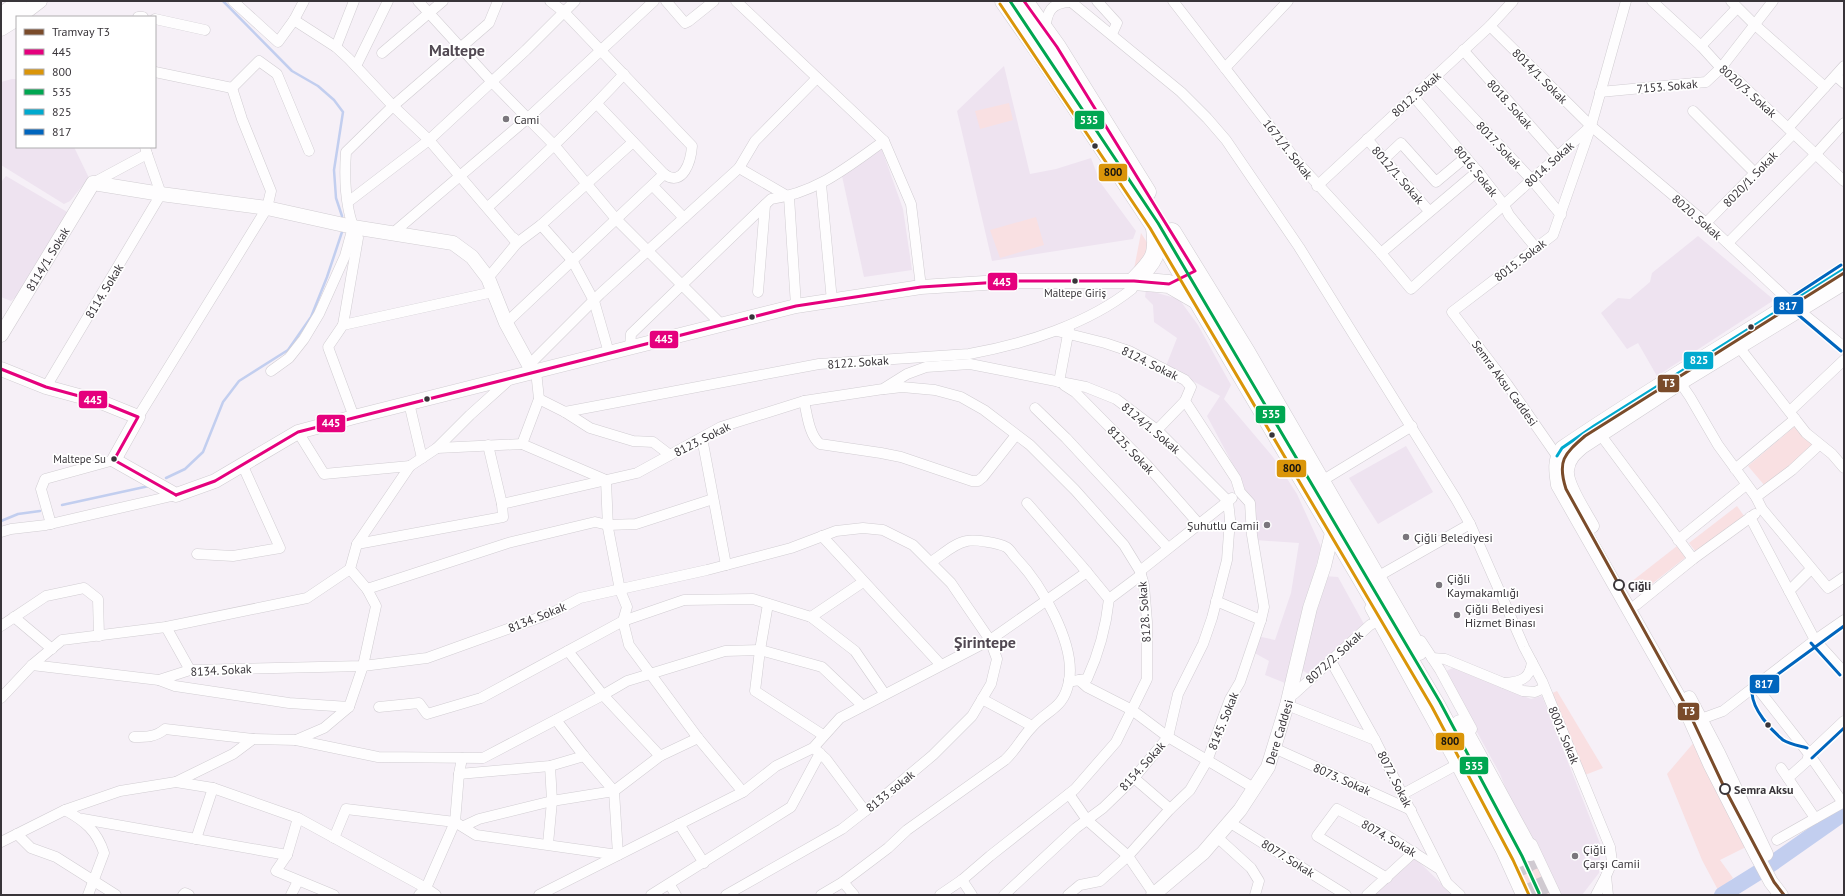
<svg xmlns="http://www.w3.org/2000/svg" width="1845" height="896" viewBox="0 0 1845 896" font-family="'PT Sans',sans-serif">
  <style>
    .built { fill: #eee3f0 }
    .green { fill: #f9e0e2 }
    .lines { fill: none; stroke-linecap: round; stroke-linejoin: round }
    .stream { stroke: #c2ceef; stroke-width: 2.5 }
    .river { stroke: #c2ceef; stroke-width: 16 }
    .highway-tunnel { stroke: #d0cad1; stroke-width: 18; stroke-dasharray: 18 9; stroke-linecap: butt }
    .street-casing { stroke: #d1cdd2; stroke-width: 11 }
    .secondary-casing { stroke: #d1cdd2; stroke-width: 15 }
    .highway-casing { stroke: #d1cdd2; stroke-width: 19 }
    .street { stroke: #fefdfe; stroke-width: 10 }
    .secondary { stroke: #fefdfe; stroke-width: 14 }
    .highway { stroke: #fefdfe; stroke-width: 18 }
    .bus-1-casing { stroke: #fff; stroke-width: 6 }
    .bus-2-casing { stroke: #fff; stroke-width: 6 }
    .bus-3-casing { stroke: #fff; stroke-width: 6 }
    .bus-4-casing { stroke: #fff; stroke-width: 6 }
    .bus-5-casing { stroke: #fff; stroke-width: 6 }
    .bus-1 { stroke: #e5007d; stroke-width: 3 }
    .bus-2 { stroke: #da9509; stroke-width: 3 }
    .bus-3 { stroke: #00a651; stroke-width: 3 }
    .bus-4 { stroke: #00a9ce; stroke-width: 3 }
    .bus-5 { stroke: #0065bd; stroke-width: 3 }
    .tram-1-casing { stroke: #fff; stroke-width: 6 }
    .tram-1 { stroke: #7a4b2a; stroke-width: 3 }
    .poi-dot { fill: #7a767c; stroke: #fff; stroke-width: 1.5 }
    .bus-dot { fill: #383439; stroke: #fff; stroke-width: 1.5 }
    .stop-dot { fill: #fff; stroke: #383439; stroke-width: 2 }
    .labels { text-anchor: middle; dominant-baseline: central; stroke-width: 3.5; stroke-linejoin: round; paint-order: stroke }
    .bus-label { font-size: 11px; fill: #383439; stroke: #fff }
    .street-label { font-size: 12px; fill: #383439; stroke: #fff }
    .poi-label { font-size: 12px; fill: #383439; stroke: #fff; text-anchor: start }
    .stop-label { font-size: 12px; font-weight: bold; fill: #383439; stroke: #fff; text-anchor: start }
    .district-label { font-size: 16px; font-weight: bold; fill: #514852; stroke: #fff }
    .line-badge { stroke: #fff; stroke-width: 1.5 }
    .badge-label { font-size: 11px; text-anchor: middle; font-weight: bold; fill: #fff }
    .pale-badge-label { font-size: 11px; text-anchor: middle; font-weight: bold; fill: #111 }
  </style>
  <rect width="100%" height="100%" fill="#f6f0f7"/>
  <!-- built -->
  <g class="built">
    <polygon points="1004,66 1030,174 1056,169 1091,158 1100,182 1136,231 1133,239 992,261 957,111"/>
    <polygon points="12,79 17,79 17,147 74,147 89,178 70,201 64,204 1,165 1,82"/>
    <polygon points="881,147 903,209 912,270 864,277 842,176"/>
    <polygon points="6,176 69,213 18,295 11,301 1,297 1,181 2,181"/>
    <polygon points="1698,236 1774,300 1657,376 1638,343 1627,349 1601,313 1618,298 1630,299 1650,282 1652,273"/>
    <polygon points="1146,290 1179,299 1198,325 1231,385 1224,399 1273,457 1297,494 1321,547 1285,683 1265,675 1269,661 1251,651 1257,636 1275,640 1291,593 1299,543 1255,540 1251,509 1255,502 1245,498 1239,476 1207,416 1220,396 1166,366 1177,338 1154,322 1153,305 1145,297"/>
    <polygon points="1406,446 1433,492 1378,524 1349,478"/>
    <polygon points="1324,576 1338,577 1365,626 1312,676 1300,669"/>
    <polygon points="1453,668 1531,699 1542,696 1601,846 1599,873 1582,895 1561,895 1508,794 1500,774 1444,672"/>
    <polygon points="1415,858 1453,895 1371,895 1389,878"/>
  </g>
  <!-- green -->
  <g class="green">
    <polygon points="1009,103 1013,120 980,129 975,111"/>
    <polygon points="1036,217 1044,245 1000,258 990,230"/>
    <polygon points="1141,233 1148,244 1148,256 1134,269"/>
    <polygon points="1795,426 1814,446 1765,486 1748,466"/>
    <polygon points="1737,506 1744,516 1696,552 1689,543"/>
    <polygon points="1677,546 1686,557 1639,594 1631,582"/>
    <polygon points="1557,691 1603,768 1585,775 1550,694"/>
    <polygon points="1696,740 1746,847 1720,860 1733,878 1718,890 1702,860 1667,774"/>
    <polygon points="1533,859 1550,895 1527,895 1514,868"/>
  </g>
  <g class="lines">
    <!-- stream -->
    <g class="stream">
      <polyline points="223,1 292,71 318,86 334,100 343,112 334,170 336,198 342,216"/>
      <polyline points="166,478 185,469 203,452 223,402 239,381 288,350 311,317 327,277 342,232"/>
      <polyline points="62,505 149,486"/>
      <polyline points="1,521 18,514 40,511"/>
    </g>
    <!-- river -->
    <polyline class="river" points="1722,895 1767,867 1844,813"/>
    <!-- highway-tunnel -->
    <g class="highway-tunnel">
      <polyline points="1530,852 1548,895"/>
      <polyline points="1518,858 1534,895"/>
    </g>
    <defs>
      <g id="street">
        <polyline points="233,1 278,42 294,20 304,1"/>
        <polyline points="418,1 492,82 555,146 616,219 722,325"/>
        <path d="M550,1l14,11 128,134c-1,15 -9,42 -28,28"/>
        <polyline points="666,1 685,23 689,21 714,1"/>
        <polyline points="736,1 884,141 911,204 921,287"/>
        <polyline points="1070,1 1181,92 1207,118 1226,140 1299,247 1456,499 1470,524 1524,647 1542,681 1610,847 1612,862 1606,876 1608,895"/>
        <polyline points="1097,1 1117,23 1112,34"/>
        <polyline points="1173,1 1300,165 1381,253 1411,289 1591,126"/>
        <polyline points="1652,1 1701,46 1721,68 1738,81 1844,181"/>
        <polyline points="1731,1 1754,24 1825,87"/>
        <polyline points="138,17 143,17"/>
        <polyline points="155,19 205,30"/>
        <polyline points="294,20 336,47 349,59 393,106 429,140 517,243 541,225 633,142"/>
        <polyline points="1490,26 1591,126 1706,223 1800,311 1844,347"/>
        <path d="M1045,30c2,-19 6,-27 25,-28"/>
        <polyline points="1701,46 1737,8"/>
        <polyline points="336,47 354,1"/>
        <polyline points="1463,50 1558,157"/>
        <polyline points="382,53 443,1"/>
        <polyline points="356,66 388,1"/>
        <polyline points="1225,68 1288,1"/>
        <polyline points="155,72 232,88"/>
        <polyline points="1836,76 1844,83"/>
        <polyline points="1435,77 1532,180 1561,215"/>
        <polyline points="232,88 259,61 277,74 309,151"/>
        <polyline points="1600,92 1706,82 1721,68 1773,1"/>
        <polyline points="1413,96 1481,175 1504,205 1509,215 1536,248"/>
        <polyline points="1693,111 1755,173"/>
        <polyline points="1788,128 1844,66"/>
        <polyline points="1367,139 1429,211"/>
        <polyline points="1384,159 1401,143 1436,182 1466,157"/>
        <polyline points="93,183 147,154 145,147"/>
        <polyline points="821,184 832,301"/>
        <polyline points="653,186 684,218"/>
        <polyline points="1317,186 1490,26 1513,1"/>
        <polyline points="348,202 429,140 526,50 575,1"/>
        <path d="M488,207c47,-43 93,-86 136,-133"/>
        <polyline points="1706,223 1793,134"/>
        <polyline points="541,225 572,260 594,301 607,346"/>
        <polyline points="393,233 528,118 654,1"/>
        <polyline points="1728,243 1815,155 1844,123"/>
        <polyline points="1381,253 1478,171"/>
        <polyline points="488,278 517,243 514,238"/>
        <polyline points="758,292 765,205"/>
        <polyline points="796,306 789,197 739,168 755,141 817,78"/>
        <polyline points="506,323 664,174 597,104"/>
        <path d="M343,325l15,-87c-13,-26 -14,-58 -12,-86l47,-46 96,-83 9,-22"/>
        <polyline points="1057,331 1105,343 1129,351 1185,380 1191,387 1185,401 1236,479 1240,492 1250,503 1252,535 1264,607 1261,620 1240,682 1230,699 1207,761 1190,790 1170,809 1128,856 1100,881 1080,885 1068,895"/>
        <polyline points="1735,342 1806,433 1832,454 1844,468"/>
        <path d="M630,347l1,-13 140,-135c46,-6 76,-32 113,-58"/>
        <polyline points="529,365 600,294 739,168"/>
        <polyline points="271,371 289,358 304,339 319,314 345,256 353,227"/>
        <polyline points="536,371 539,399 522,444 606,480 608,528 620,590 627,607 623,621 629,645 698,738 743,792"/>
        <polyline points="1677,378 1690,397 1718,445 1756,497 1762,509 1828,588 1844,577"/>
        <polyline points="1059,382 1069,329"/>
        <polyline points="1064,385 1075,392 1146,464 1198,523"/>
        <polyline points="46,387 161,194 147,154"/>
        <polyline points="885,389 902,387 935,390 961,397 984,410 1030,445 1075,490 1124,545 1140,571 1144,585 1147,622 1147,679 1116,742 1075,789 990,856 962,880 940,895"/>
        <polyline points="539,399 565,412 590,428 633,441 653,442 670,455"/>
        <path d="M804,401c3,13 5,34 16,43l61,9 20,4 71,24h6l5,-4 33,-42"/>
        <polyline points="409,403 422,458"/>
        <polyline points="1035,408 1066,438 1168,548"/>
        <polyline points="1790,411 1844,360"/>
        <path d="M565,412l254,-48 150,-10c56,-10 119,-30 163,-65l2,-8"/>
        <polyline points="138,417 267,208 271,191 242,119 232,88"/>
        <polyline points="354,417 328,347 343,325 493,292"/>
        <polyline points="1157,430 1185,401"/>
        <polyline points="1597,430 1693,559"/>
        <polyline points="298,432 324,474 410,466"/>
        <polyline points="702,438 726,565"/>
        <polyline points="488,445 502,504"/>
        <polyline points="437,448 522,444"/>
        <polyline points="1562,459 1557,456 1507,384 1452,312 1553,235 1591,126 1626,1"/>
        <polyline points="1735,469 1795,419"/>
        <polyline points="1320,482 1412,426"/>
        <polyline points="1756,497 1792,470 1819,445"/>
        <path d="M1027,503l54,62 28,34c-3,28 -10,54 -22,80l-14,2 -4,-1"/>
        <polyline points="1750,517 1815,640 1844,672"/>
        <polyline points="51,524 41,489 45,479 114,460"/>
        <polyline points="1,532 11,529 46,525 176,495"/>
        <polyline points="822,536 941,665"/>
        <polyline points="1678,540 1746,485"/>
        <polyline points="357,544 503,517 502,504 637,473 721,427 804,401 883,389 907,374 926,367 970,364 1086,387 1116,399 1157,430 1228,501 1230,519 1227,560 1212,618 1203,644 1178,694 1168,737 1134,778 1103,808 1076,828 1004,895"/>
        <polyline points="197,554 233,556 280,548 242,464"/>
        <polyline points="1140,571 1232,498"/>
        <polyline points="1377,577 1470,524"/>
        <polyline points="367,589 508,543 595,522 608,525 636,524 713,499"/>
        <polyline points="1789,591 1811,569"/>
        <polyline points="1109,599 1141,575"/>
        <polyline points="1216,601 1261,620"/>
        <polyline points="768,604 760,650 755,691 823,735"/>
        <polyline points="1636,605 1693,559 1755,514"/>
        <polyline points="1370,608 1456,765 1501,851 1521,895"/>
        <polyline points="14,617 52,649"/>
        <polyline points="811,617 863,582"/>
        <polyline points="1,626 46,596 84,588 98,599 99,636"/>
        <polyline points="166,627 190,670"/>
        <polyline points="1421,641 1440,670 1472,729"/>
        <polyline points="568,651 603,695 660,756"/>
        <polyline points="1432,658 1445,659 1523,691 1535,692 1544,688"/>
        <polyline points="1331,661 1375,740 1447,883 1460,895"/>
        <polyline points="32,665 159,680 190,670 363,666 427,658 552,613 580,598 707,570 791,548 836,531 863,528 883,530 913,545 951,583 990,640 997,659 991,684 972,716 933,755 883,797 842,829 726,895"/>
        <polyline points="159,680 175,686 289,703 349,707"/>
        <polyline points="1079,680 1087,687 1132,710 1168,737 1254,788"/>
        <path d="M1504,683c15,-1 26,-3 28,-21"/>
        <polyline points="1755,685 1809,754 1843,803"/>
        <polyline points="1294,694 1370,625 1376,622"/>
        <polyline points="1,698 32,665 62,640 166,627 307,598 350,569"/>
        <polyline points="982,699 1032,726"/>
        <polyline points="1287,705 1375,740"/>
        <polyline points="379,707 419,703 427,714 481,698 623,621 684,600 753,599 811,617 855,651 884,693"/>
        <polyline points="1701,719 1723,711 1815,640 1844,620"/>
        <path d="M134,737c12,0 22,0 31,-8l88,10"/>
        <polyline points="296,740 378,757 483,758 603,695 627,681 725,651 760,650 822,667 862,705"/>
        <polyline points="1274,748 1411,810"/>
        <polyline points="815,749 826,759 865,811"/>
        <polyline points="1781,768 1815,818"/>
        <polyline points="459,774 550,766 584,756"/>
        <polyline points="1134,778 1170,809"/>
        <polyline points="1788,778 1807,761 1809,754 1844,721"/>
        <polyline points="176,782 233,754 253,739 296,740 324,728 349,707 363,666 376,606 367,589 350,569 357,544 410,466 437,448 470,415 510,379"/>
        <polyline points="1069,794 1087,820 1128,856 1154,894"/>
        <polyline points="1403,794 1456,765"/>
        <path d="M65,810c20,11 32,21 39,43l-16,42"/>
        <polyline points="298,818 287,855 276,871 334,895"/>
        <polyline points="83,819 287,855"/>
        <polyline points="1229,822 1346,895"/>
        <polyline points="679,824 704,863"/>
        <polyline points="464,826 479,819 552,801 614,791 660,756 698,738"/>
        <polyline points="17,834 31,848 56,857 116,895"/>
        <polyline points="1217,837 1251,868 1259,881 1255,895"/>
        <polyline points="334,838 346,809 455,822 476,835 618,855 614,791 584,756 556,720"/>
        <polyline points="196,839 213,788"/>
        <polyline points="1777,840 1844,802"/>
        <polyline points="1,842 65,810 120,791 176,782 213,788 298,818 426,888 455,822 459,774 462,758"/>
        <polyline points="548,844 552,801 550,766"/>
        <polyline points="1532,844 1556,895"/>
        <polyline points="1387,878 1317,836 1337,809 1386,835 1438,868"/>
        <polyline points="962,880 972,895"/>
        <polyline points="843,882 854,895"/>
        <polyline points="670,885 676,895"/>
        <polyline points="183,895 185,893 189,895"/>
        <polyline points="291,895 298,881"/>
        <polyline points="419,895 426,888 436,895"/>
        <polyline points="539,895 743,792 776,766 813,748 840,718 990,640 1087,572"/>
        <polyline points="651,895 791,807 820,753"/>
        <path d="M821,895l22,-13 45,-34 19,-18 98,-70c11,-10 17,-23 27,-33 16,-18 32,-18 37,-46 7,-37 -28,-97 -53,-123 -3,-3 -6,-9 -10,-11 -7,-4 -32,-8 -39,-6 -13,2 -26,15 -36,21"/>
        <polyline points="1367,895 1414,852"/>
        <polyline points="1596,895 1606,876"/>
      </g>
      <g id="secondary">
        <polyline points="1,14 20,1"/>
        <polyline points="19,17 40,1"/>
        <polyline points="1,29 17,19"/>
        <path id="s1" d="M1,335l92,-152 68,11 106,14 86,19 100,16 19,14 16,21 18,45 23,42"/>
        <polyline points="1,369 46,387 101,402 138,417 114,460 176,495 215,481 298,432 354,417 796,306 921,287 1016,281 1134,281"/>
        <path d="M1592,526c-7,-13 -27,-42 -25,-56 1,-11 8,-17 15,-23l98,-64 164,-100"/>
        <polyline points="1689,698 1718,753 1766,854"/>
        <path id="s2" d="M1153,895l50,-42 37,-43 28,-43 19,-62 23,-97 14,-42 9,-37"/>
        <path d="M1781,895l-10,-13 -15,-28 -46,-90 -24,-54 -128,-225c-2,-14 -4,-24 4,-37 92,-63 189,-118 282,-179"/>
      </g>
      <g id="highway">
        <polyline points="1004,1 1041,54 1154,225 1197,300 1436,705 1518,858"/>
        <polyline points="1024,1 1057,47 1147,192"/>
        <polyline points="1172,232 1246,352 1419,651"/>
        <polyline points="1134,281 1169,284 1195,299"/>
        <path d="M1134,281c19,-20 25,-24 21,-53"/>
        <polyline points="1460,724 1530,852"/>
      </g>
    </defs>
    <!-- street casing -->
    <use href="#street" class="street-casing"/>
    <!-- secondary casing -->
    <use href="#secondary" class="secondary-casing"/>
    <!-- highway casing -->
    <use href="#highway" class="highway-casing"/>
    <!-- street -->
    <use href="#street" class="street"/>
    <!-- secondary -->
    <use href="#secondary" class="secondary"/>
    <!-- highway -->
    <use href="#highway" class="highway"/>
    <defs>
      <g id="bus-1">
        <polyline points="1,369 46,387 101,402 138,417 114,460"/>
        <polyline points="114,460 176,495"/>
        <polyline points="176,495 215,481 298,432 796,306 921,287 1016,281 1134,281 1169,284 1195,271 1057,47 1024,1"/>
      </g>
      <polyline id="bus-2" points="1000,4 1150,228 1432,707 1513,860 1529,895"/>
      <polyline id="bus-3" points="1010,1 1158,223 1440,702 1522,856 1539,893"/>
      <polyline id="bus-4" points="1557,456 1562,448 1594,426 1844,269"/>
      <g id="bus-5">
        <polyline points="1841,351 1789,307 1787,303 1789,299 1841,265"/>
        <polyline points="1811,643 1840,675"/>
        <path d="M1807,748c-7,-2 -18,-4 -24,-8 -13,-11 -30,-30 -31,-47l92,-67"/>
        <polyline points="1812,758 1844,728"/>
      </g>
    </defs>
    <!-- bus-1 casing -->
    <use href="#bus-1" class="bus-1-casing"/>
    <!-- bus-2 casing -->
    <use href="#bus-2" class="bus-2-casing"/>
    <!-- bus-3 casing -->
    <use href="#bus-3" class="bus-3-casing"/>
    <!-- bus-4 casing -->
    <use href="#bus-4" class="bus-4-casing"/>
    <!-- bus-5 casing -->
    <use href="#bus-5" class="bus-5-casing"/>
    <!-- bus-1 -->
    <use href="#bus-1" class="bus-1"/>
    <!-- bus-2 -->
    <use href="#bus-2" class="bus-2"/>
    <!-- bus-3 -->
    <use href="#bus-3" class="bus-3"/>
    <!-- bus-4 -->
    <use href="#bus-4" class="bus-4"/>
    <!-- bus-5 -->
    <use href="#bus-5" class="bus-5"/>
    <defs>
      <path id="tram-1" d="M1784,895l-10,-13 -49,-93 -39,-83 -120,-217c-9,-28 -2,-35 19,-53l259,-163"/>
    </defs>
    <!-- tram-1 casing -->
    <use href="#tram-1" class="tram-1-casing"/>
    <!-- tram-1 -->
    <use href="#tram-1" class="tram-1"/>
  </g>
  <!-- markers -->
  <g class="poi-dot">
    <circle cx="506" cy="119" r="4"/>
    <circle cx="1267" cy="525" r="4"/>
    <circle cx="1406" cy="537" r="4"/>
    <circle cx="1439" cy="585" r="4"/>
    <circle cx="1457" cy="615" r="4"/>
    <circle cx="1575" cy="856" r="4"/>
  </g>
  <g class="bus-dot">
    <circle cx="1095" cy="146" r="3.5"/>
    <circle cx="1075" cy="281" r="3.5"/>
    <circle cx="752" cy="317" r="3.5"/>
    <circle cx="1751" cy="327" r="3.5"/>
    <circle cx="427" cy="399" r="3.5"/>
    <circle cx="1272" cy="435" r="3.5"/>
    <circle cx="114" cy="459" r="3.5"/>
    <circle cx="1768" cy="725" r="3.5"/>
  </g>
  <g class="stop-dot">
    <circle cx="1619" cy="585" r="5"/>
    <circle cx="1725" cy="789" r="5"/>
  </g>
  <g class="labels">
    <!-- bus labels -->
    <g class="bus-label">
      <text x="1075" y="293">Maltepe Giriş</text>
      <text x="106" y="459" text-anchor="end">Maltepe Su</text>
    </g>
    <!-- street labels -->
    <g class="street-label">
      <text transform="translate(1540 76) rotate(45)">8014/1. Sokak</text>
      <text transform="translate(1667 86) rotate(-5)">7153. Sokak</text>
      <text transform="translate(1748 91) rotate(42)">8020/3. Sokak</text>
      <text transform="translate(1416 94) rotate(-42)">8012. Sokak</text>
      <text transform="translate(1510 104) rotate(48)">8018. Sokak</text>
      <text transform="translate(1499 145) rotate(47)">8017. Sokak</text>
      <text transform="translate(1288 149) rotate(52)">1671/1. Sokak</text>
      <text transform="translate(1549 164) rotate(-42)">8014. Sokak</text>
      <text transform="translate(1476 171) rotate(51)">8016. Sokak</text>
      <text transform="translate(1398 175) rotate(49)">8012/1. Sokak</text>
      <text transform="translate(1750 179) rotate(-46)">8020/1. Sokak</text>
      <text transform="translate(1697 217) rotate(41)">8020. Sokak</text>
      <text stroke="none"><textPath href="#s1" startOffset="89">8114/1. Sokak</textPath></text>
      <text transform="translate(1520 260) rotate(-37)">8015. Sokak</text>
      <text transform="translate(104 291) rotate(-59)">8114. Sokak</text>
      <text transform="translate(858 362) rotate(-4)">8122. Sokak</text>
      <text transform="translate(1150 363) rotate(26)">8124. Sokak</text>
      <text transform="translate(1505 383) rotate(54)">Semra Aksu Caddesi</text>
      <text transform="translate(1151 428) rotate(40)">8124/1. Sokak</text>
      <text transform="translate(702 439) rotate(-27)">8123. Sokak</text>
      <text transform="translate(1131 450) rotate(46)">8125. Sokak</text>
      <text transform="translate(1144 612) rotate(-94)">8128. Sokak</text>
      <text transform="translate(537 617) rotate(-22)">8134. Sokak</text>
      <text transform="translate(1334 657) rotate(-42)">8072/2. Sokak</text>
      <text transform="translate(221 670) rotate(-3)">8134. Sokak</text>
      <text transform="translate(1223 721) rotate(-68)">8145. Sokak</text>
      <text stroke="none"><textPath href="#s2" startOffset="210">Dere Caddesi</textPath></text>
      <text transform="translate(1564 735) rotate(67)">8001. Sokak</text>
      <text transform="translate(1142 766) rotate(-48)">8154. Sokak</text>
      <text transform="translate(1342 779) rotate(24)">8073. Sokak</text>
      <text transform="translate(1395 779) rotate(63)">8072. Sokak</text>
      <text transform="translate(890 791) rotate(-39)">8133 sokak</text>
      <text transform="translate(1389 838) rotate(30)">8074. Sokak</text>
      <text transform="translate(1288 858) rotate(32)">8077. Sokak</text>
    </g>
    <!-- poi labels -->
    <g class="poi-label">
      <text x="514" y="119">Cami</text>
      <text x="1259" y="525" text-anchor="end">Şuhutlu Camii</text>
      <text x="1414" y="537">Çiğli Belediyesi</text>
      <text x="1447" y="578">Çiğli<tspan x="1447" dy="14">Kaymakamlığı</tspan></text>
      <text x="1465" y="608">Çiğli Belediyesi<tspan x="1465" dy="14">Hizmet Binası</tspan></text>
      <text x="1583" y="849">Çiğli<tspan x="1583" dy="14">Çarşı Camii</tspan></text>
    </g>
    <!-- stop labels -->
    <g class="stop-label">
      <text x="1628" y="585">Çiğli</text>
      <text x="1734" y="789">Semra Aksu</text>
    </g>
    <!-- district labels -->
    <g class="district-label">
      <text x="457" y="50">Maltepe</text>
      <text x="985" y="642">Şirintepe</text>
    </g>
  </g>
  <g class="line-badge">
    <rect x="1074" y="110" width="31" height="20" rx="4" fill="#00a651"/>
    <rect x="1098" y="163" width="30" height="19" rx="4" fill="#da9509"/>
    <rect x="987" y="272" width="31" height="19" rx="4" fill="#e5007d"/>
    <rect x="1773" y="296" width="31" height="19" rx="4" fill="#0065bd"/>
    <rect x="649" y="330" width="30" height="19" rx="4" fill="#e5007d"/>
    <rect x="1683" y="351" width="31" height="19" rx="4" fill="#00a9ce"/>
    <rect x="1657" y="374" width="23" height="19" rx="4" fill="#7a4b2a"/>
    <rect x="78" y="390" width="30" height="19" rx="4" fill="#e5007d"/>
    <rect x="1255" y="405" width="31" height="19" rx="4" fill="#00a651"/>
    <rect x="316" y="414" width="30" height="19" rx="4" fill="#e5007d"/>
    <rect x="1276" y="459" width="31" height="19" rx="4" fill="#da9509"/>
    <rect x="1749" y="674" width="31" height="20" rx="4" fill="#0065bd"/>
    <rect x="1677" y="702" width="23" height="19" rx="4" fill="#7a4b2a"/>
    <rect x="1435" y="732" width="30" height="19" rx="4" fill="#da9509"/>
    <rect x="1459" y="756" width="30" height="19" rx="4" fill="#00a651"/>
  </g>
  <g class="badge-label">
    <text x="1089" y="124">535</text>
    <text x="1002" y="286">445</text>
    <text x="1788" y="310">817</text>
    <text x="664" y="343">445</text>
    <text x="1699" y="364">825</text>
    <text x="1669" y="387">T3</text>
    <text x="93" y="404">445</text>
    <text x="1271" y="418">535</text>
    <text x="331" y="427">445</text>
    <text x="1764" y="688">817</text>
    <text x="1689" y="715">T3</text>
    <text x="1474" y="770">535</text>
  </g>
  <g class="pale-badge-label">
    <text x="1113" y="176">800</text>
    <text x="1292" y="472">800</text>
    <text x="1450" y="745">800</text>
  </g>
  <!-- border -->
  <rect width="1845" height="896" fill="none" stroke="#383439" stroke-width="4"/>
  <!-- legend -->
  <rect x="16" y="16" width="140" height="132" fill="#ffffff" stroke="#afaeb0"/>
  <rect x="24" y="29" width="20" height="6" fill="#7a4b2a" stroke="#afaeb0"/>
  <text x="52" y="36" font-size="12" fill="#383439">Tramvay T3</text>
  <rect x="24" y="49" width="20" height="6" fill="#e5007d" stroke="#afaeb0"/>
  <text x="52" y="56" font-size="12" fill="#383439">445</text>
  <rect x="24" y="69" width="20" height="6" fill="#da9509" stroke="#afaeb0"/>
  <text x="52" y="76" font-size="12" fill="#383439">800</text>
  <rect x="24" y="89" width="20" height="6" fill="#00a651" stroke="#afaeb0"/>
  <text x="52" y="96" font-size="12" fill="#383439">535</text>
  <rect x="24" y="109" width="20" height="6" fill="#00a9ce" stroke="#afaeb0"/>
  <text x="52" y="116" font-size="12" fill="#383439">825</text>
  <rect x="24" y="129" width="20" height="6" fill="#0065bd" stroke="#afaeb0"/>
  <text x="52" y="136" font-size="12" fill="#383439">817</text>
</svg>
